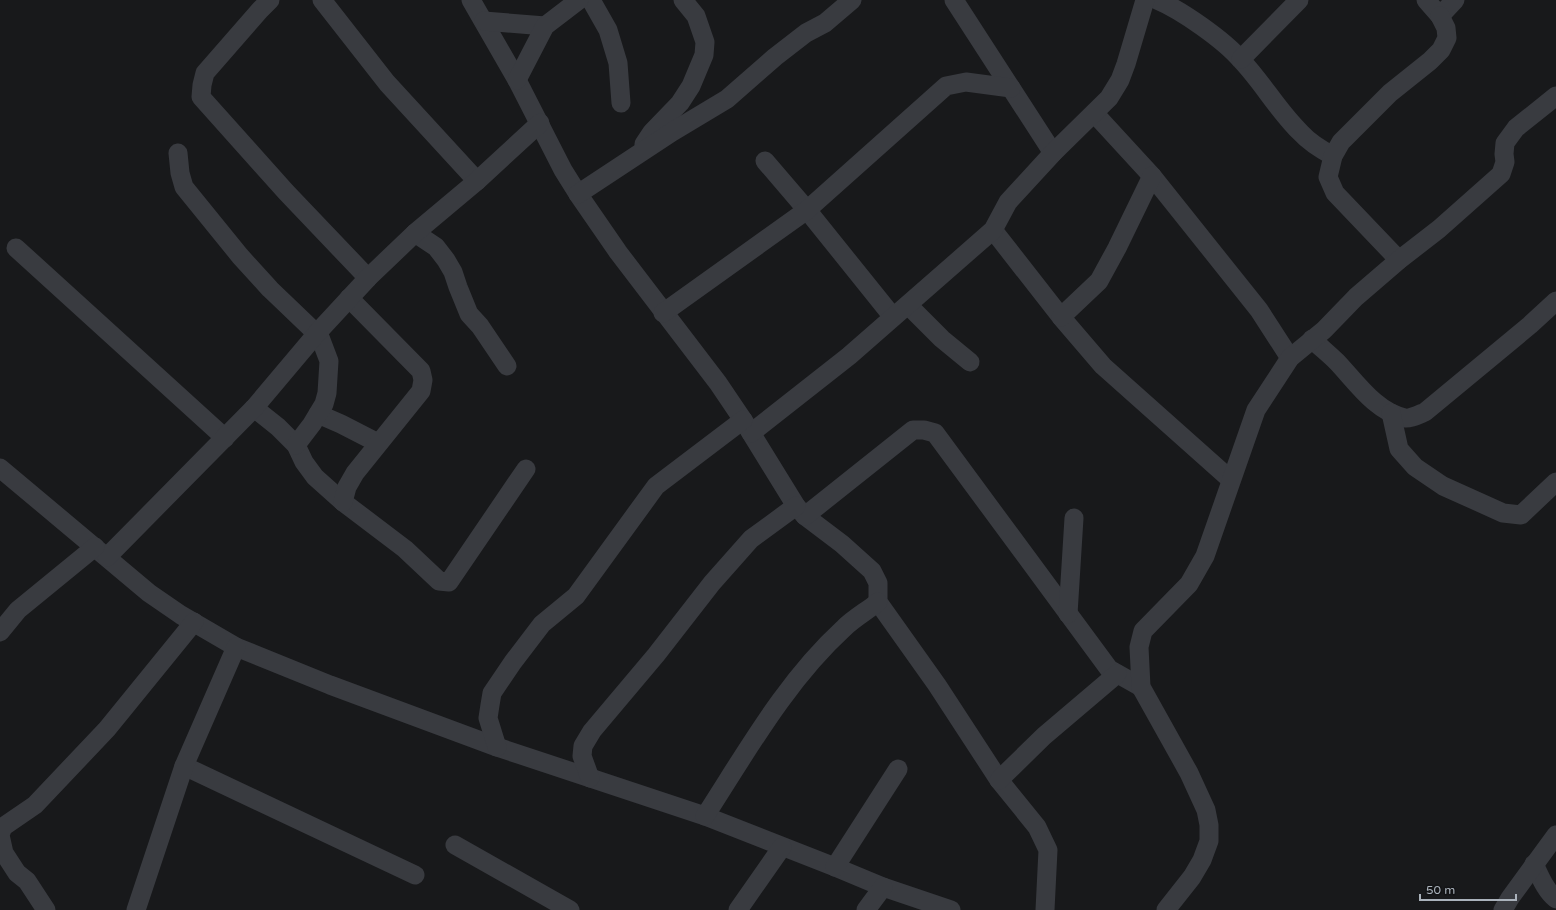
<svg xmlns="http://www.w3.org/2000/svg" width="1556" height="910" viewBox="0 0 1556 910" font-family="'Varela Round',sans-serif">
  <style>
    .lines { fill: none; stroke-linecap: round; stroke-linejoin: round }
    .minor { stroke: #393b40; stroke-width: 19 }
  </style>
  <rect width="100%" height="100%" fill="#18191b"/>
  <g class="lines">
    <!-- minor -->
    <g class="minor">
      <polyline points="270,0 260,10 205,73 202,85 201,97 286,192 368,278"/>
      <polyline points="322,0 387,83 477,181"/>
      <polyline points="471,0 517,80 563,170 578,194 618,252 718,383 743,420 796,506 805,516 842,544 872,571 878,583 878,602 937,685 999,780 1037,827 1048,850 1045,910"/>
      <polyline points="591,0 608,30 618,63 621,103"/>
      <polyline points="954,0 1053,153"/>
      <path d="M1157,0c24,10 67,40 84,60 22,23 37,51 60,73 9,10 21,17 32,23"/>
      <polyline points="1426,0 1440,16 1455,0"/>
      <polyline points="484,21 545,26"/>
      <polyline points="1241,59 1299,0"/>
      <polyline points="517,80 545,26 579,0"/>
      <polyline points="1095,114 1152,176 1259,310 1290,358"/>
      <polyline points="644,144 652,132 680,103 691,86 704,55 705,42 696,16 683,0"/>
      <polyline points="178,153 180,173 184,187 240,256 270,289 317,334"/>
      <polyline points="765,161 807,210 893,317"/>
      <polyline points="578,194 672,132 727,99 775,57 806,33 825,23 852,0"/>
      <polyline points="993,230 1061,317 1103,366 1231,480"/>
      <polyline points="415,233 436,247 446,260 453,272 458,287 469,314 480,326 507,366"/>
      <polyline points="16,248 225,438"/>
      <polyline points="1399,260 1335,193 1328,177 1333,156 1341,142 1390,93 1430,61 1441,50 1447,38 1446,28 1440,16"/>
      <polyline points="908,305 942,339 970,362"/>
      <polyline points="663,313 807,210 946,86 966,82 1011,88"/>
      <polyline points="1061,317 1099,281 1117,248 1152,176"/>
      <path d="M1312,339c8,8 17,15 25,23 19,20 39,50 68,56 6,1 15,-4 20,-6l105,-87 26,-24"/>
      <polyline points="254,408 278,427 296,445 304,462 315,477 343,502 405,549 439,581 449,582 526,469"/>
      <polyline points="1391,413 1399,449 1415,467 1443,486 1503,513 1521,515 1556,482"/>
      <polyline points="318,414 341,424 378,443"/>
      <polyline points="751,433 849,356 993,230 1008,202 1053,153 1109,98 1120,80 1126,64 1145,0"/>
      <polyline points="296,445 312,424 324,404 327,393 329,361 318,332"/>
      <polyline points="0,468 149,593 181,615 236,647 330,685 497,747 705,816 835,867 883,887 951,910"/>
      <polyline points="343,502 347,487 355,473 421,391 423,380 421,371 349,298"/>
      <polyline points="805,516 913,430 924,430 935,433 1109,669 1141,687"/>
      <polyline points="107,557 254,408 318,332 368,278 415,233 477,181 540,123"/>
      <polyline points="1068,614 1074,518"/>
      <polyline points="0,632 18,610 95,547"/>
      <polyline points="497,747 488,718 490,705 492,693 513,662 542,624 576,596 656,486 743,420"/>
      <polyline points="184,766 415,875"/>
      <polyline points="590,778 582,756 583,746 592,731 656,655 712,583 751,539 796,506"/>
      <polyline points="999,780 1044,736 1117,674"/>
      <path d="M705,816c42,-65 81,-135 139,-188 10,-10 23,-17 34,-26"/>
      <polyline points="455,845 570,910"/>
      <path d="M1534,864c6,12 11,26 22,35"/>
      <polyline points="835,867 898,769"/>
      <polyline points="46,910 27,881 17,873 4,853 0,835 3,827 35,805 107,729 194,622"/>
      <polyline points="136,910 184,766 236,647"/>
      <polyline points="738,910 782,847"/>
      <polyline points="866,910 883,887"/>
      <polyline points="1166,910 1192,877 1202,860 1209,841 1209,825 1206,810 1189,773 1141,687 1139,647 1143,631 1189,584 1205,556 1256,410 1290,358 1324,330 1356,297 1399,260 1439,229 1501,174 1505,162 1504,154 1505,143 1516,128 1556,96"/>
      <polyline points="1503,910 1510,898 1556,835"/>
    </g>
  </g>
  <!-- scale -->
  <path d="M1420 894v6h96v-6" fill="none" stroke="#aab2bb" stroke-width="2"/>
  <text x="1426" y="894" font-size="12" fill="#aab2bb" stroke="#131416" stroke-width="3" paint-order="stroke">50 m</text>
</svg>
